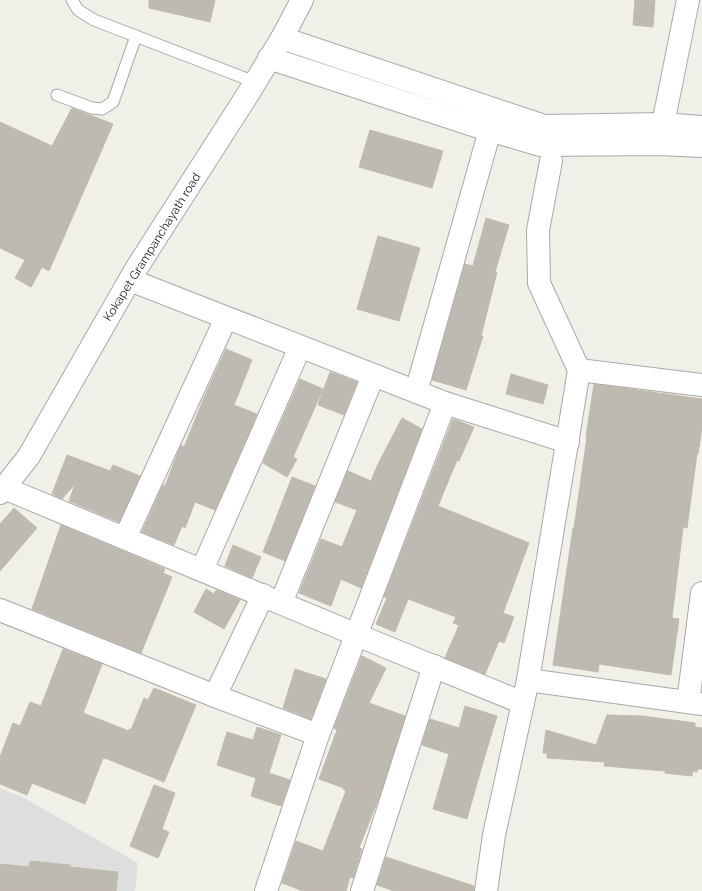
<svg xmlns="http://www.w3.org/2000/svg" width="702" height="891" viewBox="0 0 702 891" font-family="Raleway,sans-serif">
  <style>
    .residential { fill: #dfdede }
    .building { fill: #beb9b1; stroke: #c3baab }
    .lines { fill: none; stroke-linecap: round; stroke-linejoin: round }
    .lane-casing { stroke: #a8a8a8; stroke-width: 13 }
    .street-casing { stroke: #a8a8a8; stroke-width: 24 }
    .lane { stroke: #fff; stroke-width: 11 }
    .street { stroke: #fff; stroke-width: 22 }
    .labels { text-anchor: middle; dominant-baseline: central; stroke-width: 3.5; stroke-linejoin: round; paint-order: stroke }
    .street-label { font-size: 12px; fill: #212121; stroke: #fff }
  </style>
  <rect width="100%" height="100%" fill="#f1f0e8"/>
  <!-- residential -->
  <polygon class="residential" points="0,788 24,798 138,863 135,891 0,891"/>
  <!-- building -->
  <g class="building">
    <polygon points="149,0 215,0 210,22 149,8"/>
    <polygon points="635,0 655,0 653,27 633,25"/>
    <polygon points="72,108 113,124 49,271 42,267 31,287 15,278 25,260 0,248 0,122 52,146"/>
    <polygon points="370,130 443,151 432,188 359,167"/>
    <polygon points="486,218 509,225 495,272 497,272 481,336 483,336 466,390 432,380 465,264 473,266"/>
    <polygon points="378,236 420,248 399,321 357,309"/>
    <polygon points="226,349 252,360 234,405 257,414 215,510 195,502 185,528 182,526 174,545 142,532 163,485 165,486 181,445 184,447 206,393"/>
    <polygon points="330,372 357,382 344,415 318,405"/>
    <polygon points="511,374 548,385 543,404 506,394"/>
    <polygon points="300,379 323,389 293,457 297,459 287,477 263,463"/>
    <polygon points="594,384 702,399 702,428 698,454 697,454 687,528 683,527 672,618 679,619 671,675 599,664 598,672 553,665 573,528 574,528 587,437 586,436"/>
    <polygon points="402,418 422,429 361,588 341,579 331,606 299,593 321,539 342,547 357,510 335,502 348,471 371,481 378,464"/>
    <polygon points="453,419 474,427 459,461 457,460 438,506 529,543 503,613 514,617 504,643 499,641 485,674 445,658 459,625 453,623 456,617 408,599 395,632 376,624 387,598 384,597"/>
    <polygon points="67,455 110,471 113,465 140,476 119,522 69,501 75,484 62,499 52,494"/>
    <polygon points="292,477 315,486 285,561 263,552"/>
    <polygon points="14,508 37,528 0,571 0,524"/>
    <polygon points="61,525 165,569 163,573 172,577 141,653 32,609"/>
    <polygon points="233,545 261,557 252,578 225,566"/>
    <polygon points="206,589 214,594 216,590 240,600 224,629 194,612"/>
    <polygon points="63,649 102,664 83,713 129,731 129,729 131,730 144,698 148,700 154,688 196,705 164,782 105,758 105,759 103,758 85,804 32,783 27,795 0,784 0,757 13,723 20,726 30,702 41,706"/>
    <polygon points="362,656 386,668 369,703 405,716 380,795 359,848 362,849 353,878 350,877 346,891 303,891 282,883 296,841 323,851 346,791 343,789 344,788 319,779 337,730 334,728"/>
    <polygon points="295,669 326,679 311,719 283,708"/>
    <polygon points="465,706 497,716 481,769 467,819 433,809 449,754 422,745 430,719 459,728"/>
    <polygon points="607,715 643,716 695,723 695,727 702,728 702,769 697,769 697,772 693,771 692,776 665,773 665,771 604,766 605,762 547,758 547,753 543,753 546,730 596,745"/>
    <polygon points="257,727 281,735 269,773 290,780 281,806 251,796 256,778 217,765 227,732 253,740"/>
    <polygon points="154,785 175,793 162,829 169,832 158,858 130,846"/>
    <polygon points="386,857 474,886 474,891 394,891 377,885"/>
    <polygon points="30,861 70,865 70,867 118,872 116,891 0,891 0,864 29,867"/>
  </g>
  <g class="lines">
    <defs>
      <g id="lane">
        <polyline points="72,0 78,10 94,20 255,82"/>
        <polyline points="57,95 92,108 102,109 113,102 136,36"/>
      </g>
      <g id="street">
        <polyline points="282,38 544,126 663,124 702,127"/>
        <polyline points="269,58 479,127 540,145 660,144 702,146"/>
        <polyline points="661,138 663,124 688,0"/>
        <polyline points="130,280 445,403 568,442"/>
        <polyline points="579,370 702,385"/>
        <polyline points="416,392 494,116"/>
        <polyline points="4,488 357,635 523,703"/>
        <polyline points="0,493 29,456 136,269 248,94 282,38 302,0"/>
        <polyline points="125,538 226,318"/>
        <polyline points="202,570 300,347"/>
        <polyline points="281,603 373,376"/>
        <polyline points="0,610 215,696 318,735"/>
        <polyline points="528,680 702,704"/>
        <polyline points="215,696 263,595"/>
        <polyline points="688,702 702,593"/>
        <polyline points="266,891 318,735 445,403"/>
        <polyline points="362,891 434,666"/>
        <polyline points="486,891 494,835 528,680 579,370 539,283 538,230 551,161"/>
      </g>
    </defs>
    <!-- lane casing -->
    <use href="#lane" class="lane-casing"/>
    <!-- street casing -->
    <use href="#street" class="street-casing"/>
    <!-- lane -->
    <use href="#lane" class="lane"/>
    <!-- street -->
    <use href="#street" class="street"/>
  </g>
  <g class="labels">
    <!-- street labels -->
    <g class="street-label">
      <text transform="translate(152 247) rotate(-58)">Kokapet Grampanchayath road</text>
    </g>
  </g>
</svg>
